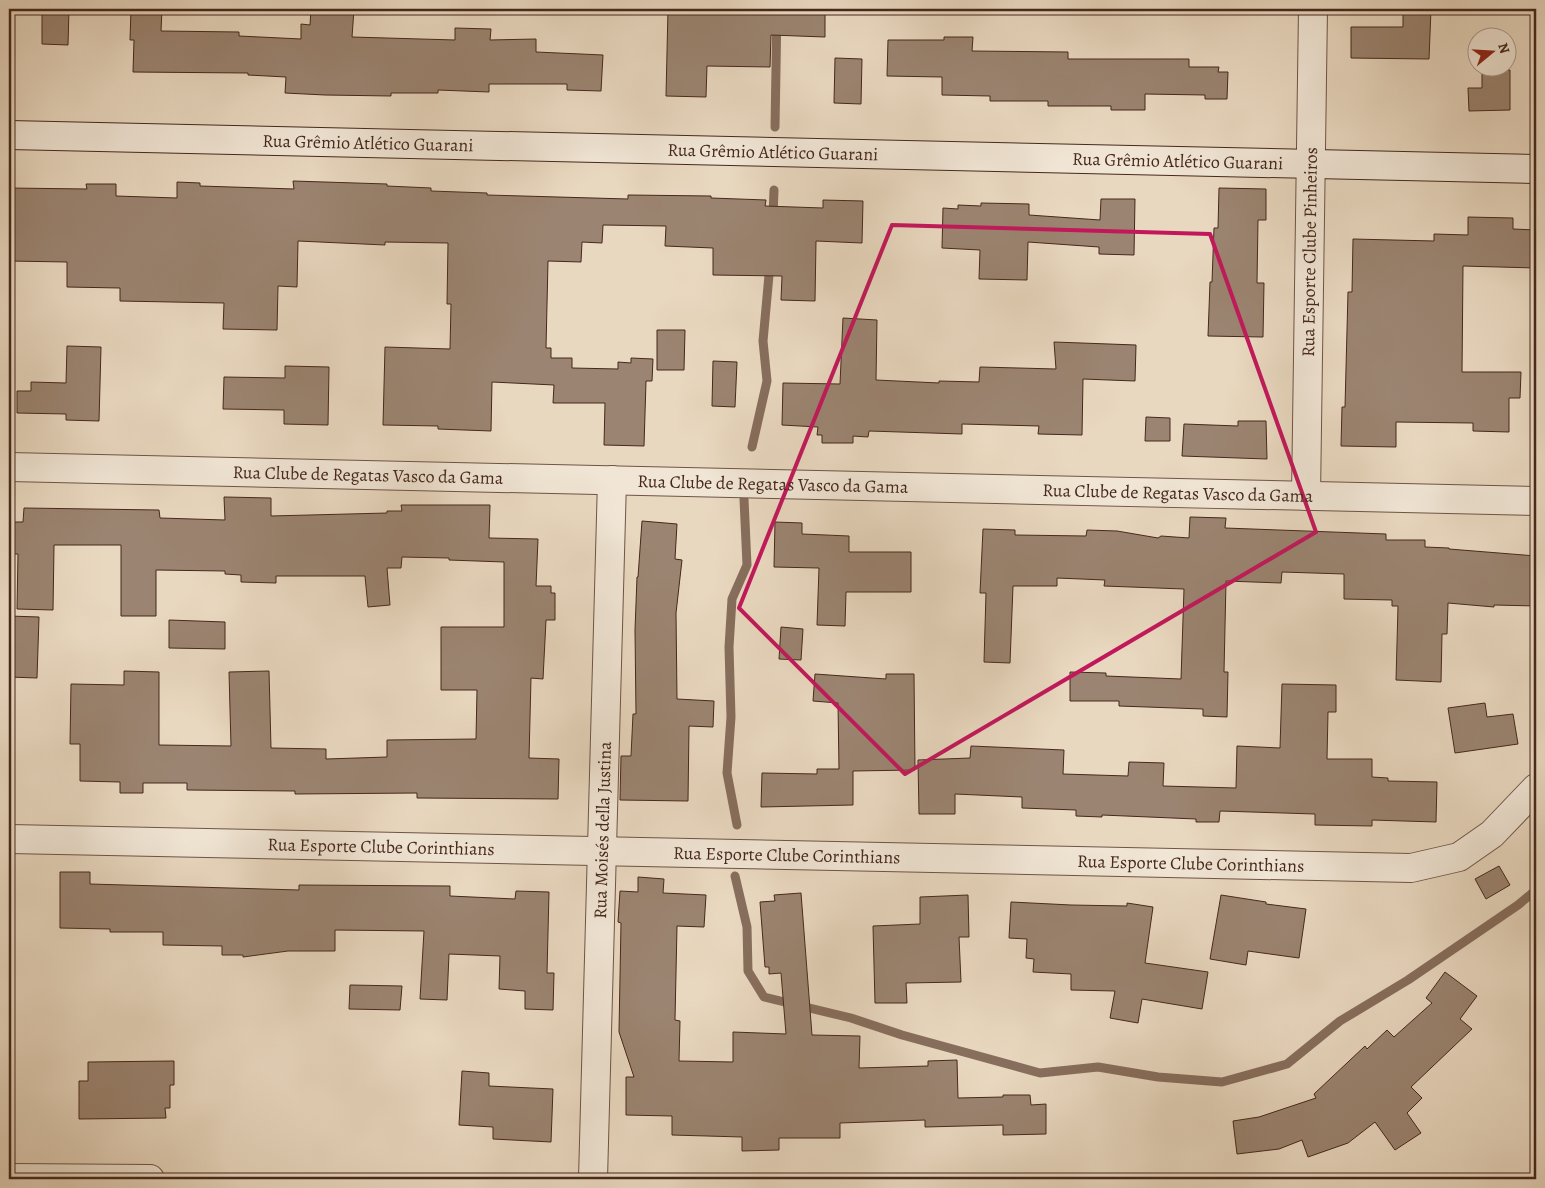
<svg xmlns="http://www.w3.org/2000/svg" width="1545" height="1188" viewBox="0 0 1545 1188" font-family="Alegreya,serif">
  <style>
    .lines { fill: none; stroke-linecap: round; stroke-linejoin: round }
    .stream { stroke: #876e5d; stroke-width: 9 }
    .building { fill: #9b8471; stroke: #46281c }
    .street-casing { stroke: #6f5445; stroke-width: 30 }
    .secondary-casing { stroke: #46281c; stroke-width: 30 }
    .street { stroke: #f1e6d6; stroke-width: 28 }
    .secondary { stroke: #f1e6d6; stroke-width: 28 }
    .marked { fill: none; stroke: #c2185b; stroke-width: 4; stroke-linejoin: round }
    .labels { text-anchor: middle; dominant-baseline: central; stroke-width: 4; stroke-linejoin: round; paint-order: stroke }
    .street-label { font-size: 18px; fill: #46281c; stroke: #f1e6d6 }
  </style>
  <rect width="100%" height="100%" fill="#e9d8c0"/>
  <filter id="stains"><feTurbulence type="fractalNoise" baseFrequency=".004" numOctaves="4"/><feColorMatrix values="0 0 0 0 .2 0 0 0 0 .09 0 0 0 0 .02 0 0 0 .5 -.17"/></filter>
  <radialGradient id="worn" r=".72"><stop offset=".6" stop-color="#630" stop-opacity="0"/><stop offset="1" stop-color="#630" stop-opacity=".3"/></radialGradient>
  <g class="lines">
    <!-- stream -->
    <g class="stream">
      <polyline points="775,127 777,9"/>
      <polyline points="773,216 774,190"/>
      <polyline points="752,447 767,381 763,341 770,264"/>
      <polyline points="737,825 727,773 731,717 729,647 732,599 747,565 744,499"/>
      <polyline points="735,876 747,927 748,971 764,997 851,1018 902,1035 1040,1073 1098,1067 1158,1077 1222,1082 1287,1064 1340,1021 1408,980 1518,905 1536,890"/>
    </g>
  </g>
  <!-- building -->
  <g class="building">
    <polygon points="42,9 69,9 68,45 42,44"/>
    <polygon points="131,9 162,9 161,31 239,32 239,36 301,39 301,24 310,25 311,9 354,9 352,37 455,40 455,28 491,29 490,40 536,39 536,52 603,55 601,91 567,90 567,84 489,84 489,92 438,90 438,93 391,93 391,96 325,95 285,93 286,77 248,75 248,73 133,72 134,40 130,40"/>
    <polygon points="668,9 825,12 825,37 771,35 770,67 707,66 706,97 666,96"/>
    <polygon points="1403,9 1431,9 1429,59 1351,58 1351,27 1403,27"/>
    <polygon points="944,37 973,37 972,51 1068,52 1068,59 1189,59 1189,67 1219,67 1218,72 1228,72 1227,99 1205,99 1205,95 1145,94 1145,110 1111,110 1111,106 1048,106 1048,101 990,101 990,96 942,95 942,77 887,76 888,40 944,40"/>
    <polygon points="835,58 862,59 861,104 834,103"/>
    <polygon points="1482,70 1510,70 1510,110 1469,111 1468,88 1482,88"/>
    <polygon points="293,181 387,184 387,186 431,188 431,191 487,193 487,195 628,199 628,195 711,196 711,198 766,200 765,206 823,208 823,200 863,201 862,243 816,241 815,301 781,300 782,276 713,275 713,248 665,246 666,226 603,225 602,243 582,242 581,262 548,261 546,348 551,348 551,358 572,358 572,368 618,369 618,362 631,363 631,358 653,359 652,381 646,381 644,446 604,445 605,403 553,403 554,385 492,382 491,431 438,429 438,426 383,425 385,347 450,349 451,304 447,304 448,243 385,242 385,245 298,241 297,287 278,286 277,330 223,329 224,303 120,301 120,288 67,287 67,262 9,261 9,188 87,189 86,184 116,184 116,196 177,198 177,182 200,183 200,186 294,189"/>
    <polygon points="1219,188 1266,189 1266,220 1258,220 1257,283 1264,283 1263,337 1208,336 1210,282 1212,282 1214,228 1218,228"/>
    <polygon points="1101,199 1135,199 1134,255 1099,254 1099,247 1028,242 1027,280 979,279 980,250 942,248 943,208 958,209 958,205 981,206 981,203 1029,204 1029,215 1100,220"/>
    <polygon points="1468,217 1513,218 1513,229 1536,230 1536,268 1463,266 1462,372 1521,372 1520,398 1509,398 1509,432 1473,431 1473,423 1396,422 1396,447 1341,446 1342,407 1345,407 1348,292 1352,292 1353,239 1434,241 1434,234 1468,235"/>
    <polygon points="843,318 877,320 876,380 939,383 939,381 979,382 980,367 1056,369 1054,342 1136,345 1135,381 1083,379 1082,435 1038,434 1039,426 962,424 962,434 869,431 868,437 853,436 853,443 822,443 822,435 817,435 818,427 782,425 783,383 840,384"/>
    <polygon points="657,330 685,330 684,370 657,370"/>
    <polygon points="67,346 101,347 99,421 66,420 66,414 17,413 17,391 31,391 31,382 66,383"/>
    <polygon points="713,361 737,362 735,407 712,406"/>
    <polygon points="285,366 329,367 328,425 284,424 284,410 223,409 224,377 285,378"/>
    <polygon points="1146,417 1170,418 1170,441 1145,441"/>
    <polygon points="1238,421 1266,421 1267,459 1182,456 1184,424 1238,426"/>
    <polygon points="224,497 271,498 271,516 387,513 387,511 402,511 401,505 490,505 489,538 538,539 536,586 551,586 551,593 555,593 555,620 546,620 543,679 531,678 529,758 559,759 558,799 417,798 417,793 295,794 295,791 187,790 187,783 143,783 143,793 120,793 120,782 80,781 80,744 70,744 71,684 124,685 124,671 159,672 159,745 231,746 229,672 269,671 271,748 326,749 326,759 387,757 387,740 476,739 477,690 441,690 441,627 504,627 504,562 449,560 449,558 402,557 401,568 387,568 390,605 368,607 365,576 276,576 276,583 241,582 241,575 225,574 225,571 156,570 156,616 121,616 121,545 54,545 53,610 17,609 18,554 9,554 9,522 23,522 24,508 159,510 160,518 225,520"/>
    <polygon points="1190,517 1226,518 1225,528 1386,534 1386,540 1425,540 1425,547 1449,548 1449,549 1536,556 1536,606 1494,605 1494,607 1448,603 1447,634 1442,634 1441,682 1396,680 1398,606 1392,606 1392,600 1344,599 1344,574 1282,572 1281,583 1226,581 1224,672 1228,672 1227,717 1203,716 1203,709 1119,706 1119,701 1070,701 1070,672 1106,673 1106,676 1181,679 1184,589 1104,586 1105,580 1057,578 1057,586 1013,586 1010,663 984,662 986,593 980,593 983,529 1015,530 1015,535 1086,536 1087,530 1117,531 1158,538 1161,536 1189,538"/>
    <polygon points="642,521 677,524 675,559 682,560 676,613 677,699 714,701 713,727 689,726 688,801 620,800 621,756 631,756 633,714 636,714 635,630 637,577 638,577"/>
    <polygon points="775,522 802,523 802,534 849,536 849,552 911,552 911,592 846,592 845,626 817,625 819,568 774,567"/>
    <polygon points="9,616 39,617 37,678 9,677"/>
    <polygon points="169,620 225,622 225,649 169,648"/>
    <polygon points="781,627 803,629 801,660 779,659"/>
    <polygon points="815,674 886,679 886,674 914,674 915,770 853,771 853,805 761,807 762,773 817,774 817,769 839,769 838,703 813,701"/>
    <polygon points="1282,684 1336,685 1336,712 1328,712 1327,759 1372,759 1372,777 1388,778 1388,781 1437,782 1436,822 1372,820 1372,826 1315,825 1315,814 1220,811 1219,822 1196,822 1196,819 1102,815 1102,817 1076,816 1076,810 1022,808 1022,797 955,794 955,814 919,814 918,760 970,758 971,746 1064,750 1063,774 1128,776 1129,762 1164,763 1163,786 1236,788 1237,746 1280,748"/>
    <polygon points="1485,703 1487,717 1513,714 1518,744 1455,753 1448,708"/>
    <polygon points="1499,866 1510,885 1486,899 1475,879"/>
    <polygon points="60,872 90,872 90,884 299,890 299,885 450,886 450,896 515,899 516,891 549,892 547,973 554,973 553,1010 525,1009 525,991 499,989 500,956 449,954 447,1000 420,999 424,931 335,930 335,951 288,951 243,957 243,955 222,955 222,946 163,945 163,932 110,932 110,929 60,928"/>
    <polygon points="638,877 664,879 663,893 706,895 704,927 677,926 675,1020 680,1021 679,1061 733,1062 733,1032 786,1034 781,973 769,974 769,967 765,967 760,902 775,901 774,895 801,893 812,1035 860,1036 859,1068 928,1066 928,1061 957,1060 958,1098 1003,1097 1003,1095 1030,1095 1031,1105 1046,1104 1046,1134 1003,1135 1003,1125 925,1127 925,1120 840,1123 840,1138 779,1138 779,1150 742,1151 742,1137 672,1135 672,1116 626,1115 626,1077 634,1077 619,1032 621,923 618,922 620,891 638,892"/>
    <polygon points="968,895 969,937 959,937 961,982 906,983 907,1003 875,1003 873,926 920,924 920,897"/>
    <polygon points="1221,895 1266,902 1266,904 1306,909 1299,958 1248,951 1246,965 1210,959"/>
    <polygon points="1011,902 1071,905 1127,906 1127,903 1153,907 1145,963 1208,972 1202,1009 1142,999 1138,1023 1110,1018 1115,991 1071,990 1071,974 1033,972 1034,959 1026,958 1027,939 1009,938"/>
    <polygon points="1445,972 1477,996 1460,1019 1472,1029 1411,1087 1422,1098 1407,1113 1421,1133 1395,1150 1375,1122 1348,1143 1308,1157 1302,1140 1279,1149 1237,1154 1233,1121 1259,1117 1316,1098 1314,1094 1365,1046 1367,1049 1387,1030 1394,1037 1432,1003 1426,998"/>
    <polygon points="350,985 402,986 400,1010 349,1009"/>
    <polygon points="174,1061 174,1085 170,1085 170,1108 165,1108 166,1118 79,1119 79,1081 88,1081 88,1062"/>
    <polygon points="462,1071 489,1073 489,1086 553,1089 551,1142 493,1139 493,1127 459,1125"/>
  </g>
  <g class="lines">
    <defs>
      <g id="street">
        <path id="s1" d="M9,467l1527,34"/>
        <path id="s2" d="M1306,496l7,-487"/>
        <path id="s3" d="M9,839l1402,29 48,-11 33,-23 44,-46"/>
        <polyline points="9,1178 150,1179"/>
        <path id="s4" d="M593,1179l19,-699"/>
      </g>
      <g id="secondary">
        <path id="s5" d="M9,135l1527,34"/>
      </g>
    </defs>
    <!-- street casing -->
    <use href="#street" class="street-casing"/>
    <!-- secondary casing -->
    <use href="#secondary" class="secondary-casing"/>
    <!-- street -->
    <use href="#street" class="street"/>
    <!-- secondary -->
    <use href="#secondary" class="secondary"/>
  </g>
  <!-- marked area -->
  <path class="marked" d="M892,225l318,9 106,298 -411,242 -166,-166z"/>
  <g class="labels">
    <!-- street labels -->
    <g class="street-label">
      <text stroke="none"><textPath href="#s5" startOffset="359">Rua Grêmio Atlético Guarani</textPath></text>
      <text stroke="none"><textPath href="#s5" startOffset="764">Rua Grêmio Atlético Guarani</textPath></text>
      <text stroke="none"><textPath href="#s5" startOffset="1169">Rua Grêmio Atlético Guarani</textPath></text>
      <text stroke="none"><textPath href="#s2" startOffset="244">Rua Esporte Clube Pinheiros</textPath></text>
      <text stroke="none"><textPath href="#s1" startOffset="359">Rua Clube de Regatas Vasco da Gama</textPath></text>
      <text stroke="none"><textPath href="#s1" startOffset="764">Rua Clube de Regatas Vasco da Gama</textPath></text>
      <text stroke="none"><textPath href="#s1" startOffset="1169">Rua Clube de Regatas Vasco da Gama</textPath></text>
      <text stroke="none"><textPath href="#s4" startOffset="349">Rua Moisés della Justina</textPath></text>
      <text stroke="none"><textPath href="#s3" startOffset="372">Rua Esporte Clube Corinthians</textPath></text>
      <text stroke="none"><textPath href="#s3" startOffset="778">Rua Esporte Clube Corinthians</textPath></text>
      <text stroke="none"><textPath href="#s3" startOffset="1182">Rua Esporte Clube Corinthians</textPath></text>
    </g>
  </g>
  <!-- margin -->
  <rect width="1545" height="1188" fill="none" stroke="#e9d8c0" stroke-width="30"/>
  <rect x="10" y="10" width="1525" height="1168" fill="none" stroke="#46281c" stroke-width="2.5"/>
  <rect x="15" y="15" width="1515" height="1158" fill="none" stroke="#46281c"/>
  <!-- north arrow -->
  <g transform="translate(1492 52) rotate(72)"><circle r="24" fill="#f1e6d6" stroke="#ad9a8c"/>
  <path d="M0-4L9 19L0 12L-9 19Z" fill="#8f2418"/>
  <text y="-8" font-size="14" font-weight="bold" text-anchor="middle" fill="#46281c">N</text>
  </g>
  <rect width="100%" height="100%" filter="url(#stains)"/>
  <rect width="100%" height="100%" fill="url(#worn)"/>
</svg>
